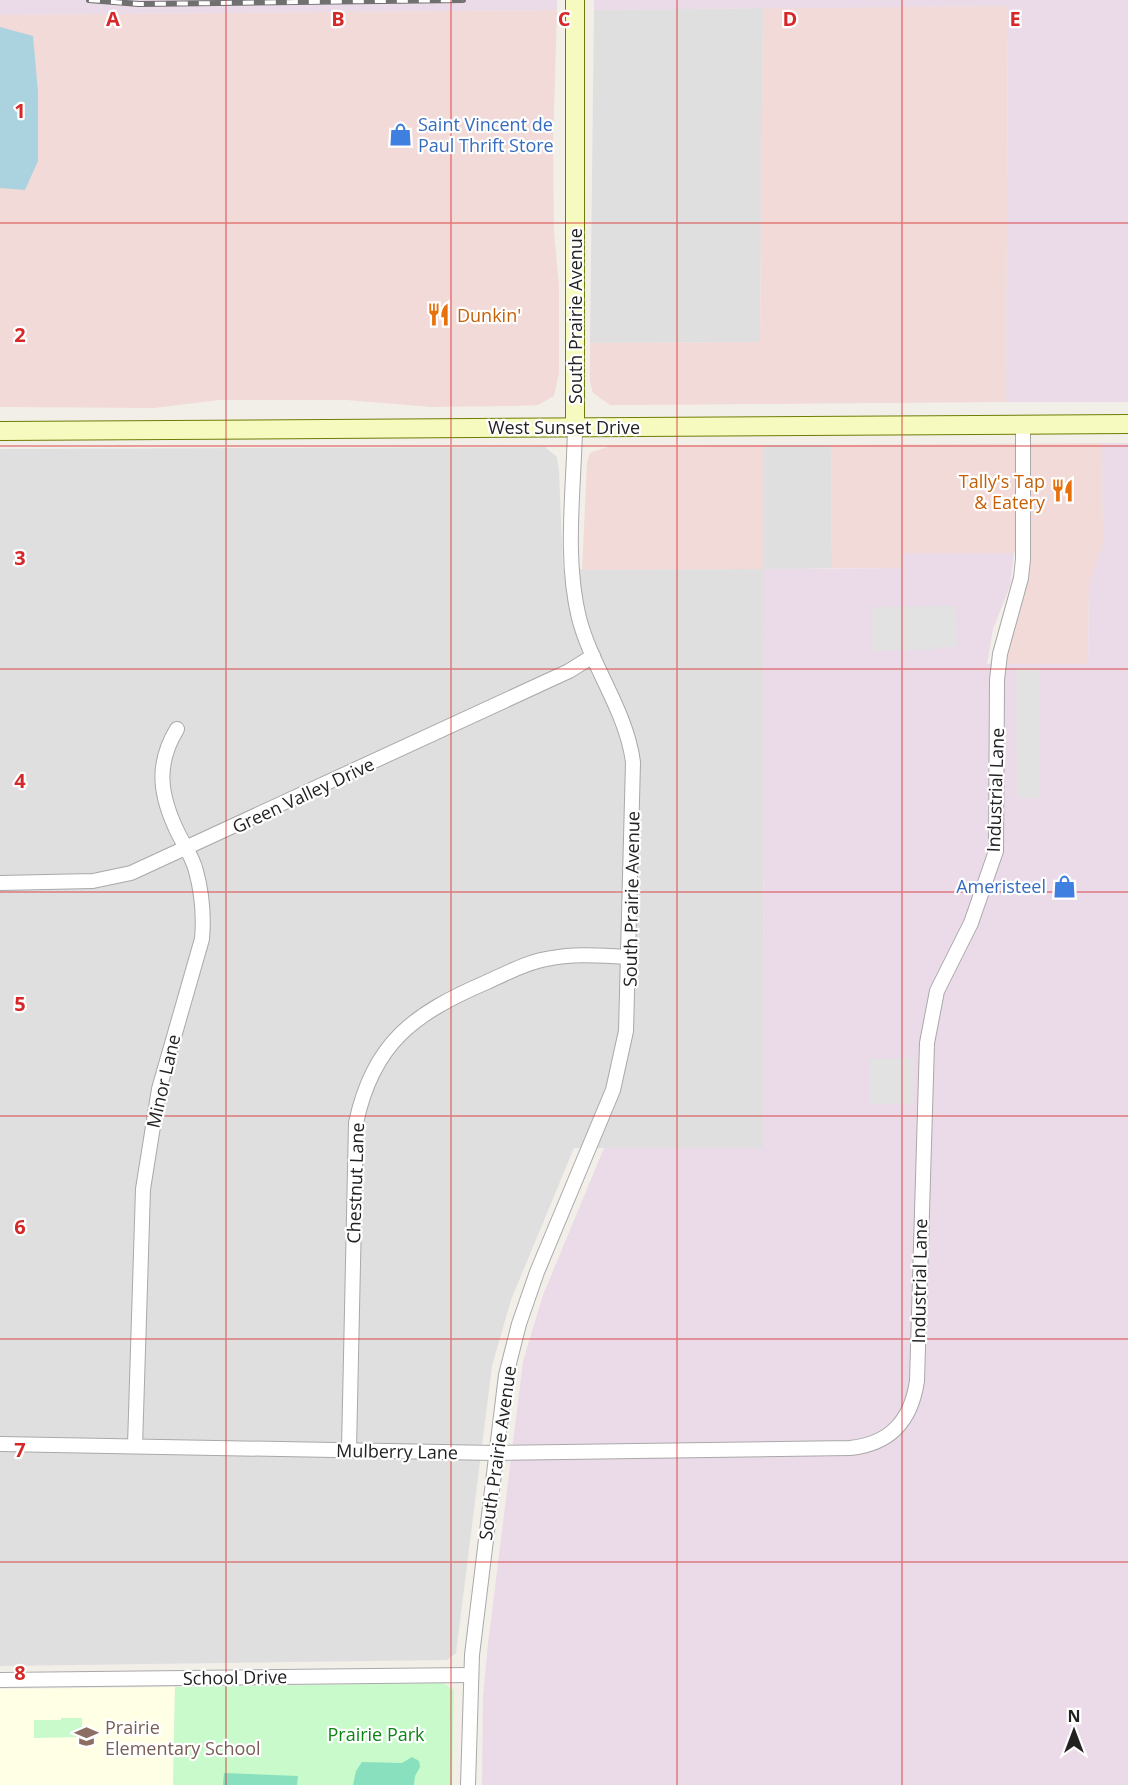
<svg xmlns="http://www.w3.org/2000/svg" width="1128" height="1785" viewBox="0 0 1128 1785" font-family="'Open Sans',sans-serif">
  <style>
    .residential { fill: #e0dfdf }
    .commercial { fill: #f2dad9 }
    .industrial { fill: #ebdbe8 }
    .education { fill: #ffffe5 }
    .park { fill: #c8facc }
    .pitch { fill: #88e0be }
    .parking { fill: #e2e2e2 }
    .water { fill: #aad3df }
    .lines { fill: none; stroke-linecap: round; stroke-linejoin: round }
    .street-casing { stroke: #a9a9a9; stroke-width: 16 }
    .secondary-casing { stroke: #707d05; stroke-width: 20 }
    .street { stroke: #fff; stroke-width: 14 }
    .secondary { stroke: #f7fabf; stroke-width: 18 }
    .rail-casing { stroke: #707070; stroke-width: 6 }
    .rail { stroke: #fff; stroke-width: 4; stroke-dasharray: 11; stroke-linecap: butt }
    .grid { fill: none; stroke: #d62828; stroke-width: 1.5; stroke-opacity: 0.55 }
    .labels { text-anchor: middle; dominant-baseline: central; stroke-width: 4.5; stroke-linejoin: round; paint-order: stroke }
    .shop-label { font-size: 18px; fill: #366cbe; stroke: #fff; text-anchor: start }
    .food-label { font-size: 18px; fill: #c56008; stroke: #fff; text-anchor: start }
    .street-label { font-size: 18px; fill: #222; stroke: #fff }
    .education-label { font-size: 18px; fill: #785e54; stroke: #fff; text-anchor: start }
    .park-label { font-size: 18px; fill: #0c8416; stroke: #fff }
    .grid-label { font-size: 20px; text-anchor: middle; font-weight: bold; fill: #d62828; stroke: #fff; stroke-width: 4.5; stroke-linejoin: round; paint-order: stroke }
  </style>
  <rect width="100%" height="100%" fill="#f2efe9"/>
  <!-- residential -->
  <g class="residential">
    <polygon points="763,8 760,342 590,343 594,10"/>
    <polygon points="764,445 831,445 832,568 764,570 763,1148 574,1148 511,1300 492,1366 456,1653 447,1660 0,1666 0,449 545,447 557,457 559,471 563,569 764,569"/>
  </g>
  <!-- commercial -->
  <g class="commercial">
    <polygon points="1008,6 1006,402 626,405 610,405 593,393 590,383 590,343 760,342 763,8"/>
    <polygon points="557,10 553,146 554,231 559,286 559,373 554,396 538,405 512,406 431,407 346,400 219,400 154,408 0,407 0,15"/>
    <polygon points="1102,443 1103,544 1089,584 1088,664 1002,664 1025,553 903,553 902,568 832,568 831,445"/>
    <polygon points="764,445 764,569 582,570 587,462 590,453 610,446"/>
  </g>
  <!-- industrial -->
  <g class="industrial">
    <polygon points="0,0 557,0 557,10 0,15"/>
    <polygon points="594,0 1128,0 1128,402 1006,402 1008,6 594,10"/>
    <polygon points="1102,443 1128,443 1128,1785 482,1785 483,1696 488,1644 523,1361 543,1295 604,1148 763,1148 764,569 902,568 902,553 1014,553 1010,586 993,629 987,664 1088,664 1089,584 1103,544"/>
  </g>
  <!-- education -->
  <polygon class="education" points="175,1687 173,1785 0,1785 0,1689"/>
  <!-- park -->
  <g class="park">
    <polygon points="443,1683 454,1690 452,1785 173,1785 175,1687"/>
    <polygon points="61,1718 82,1718 82,1737 34,1738 34,1720 61,1720"/>
  </g>
  <!-- pitch -->
  <g class="pitch">
    <polygon points="412,1757 419,1761 420,1767 415,1776 414,1785 353,1785 356,1771 362,1762 402,1763"/>
    <polygon points="224,1773 298,1776 297,1785 223,1785"/>
  </g>
  <!-- parking -->
  <g class="parking">
    <polygon points="956,606 957,647 935,647 934,650 872,651 872,607"/>
    <polygon points="1016,668 1040,669 1039,798 1017,798"/>
    <polygon points="914,1058 914,1104 870,1104 870,1059"/>
  </g>
  <!-- water -->
  <polygon class="water" points="0,27 33,36 38,92 38,161 25,190 0,188"/>
  <g class="lines">
    <defs>
      <g id="street">
        <polyline points="0,883 93,881 131,873 569,671 593,656"/>
        <path d="M0,1444l495,9 355,-5c40,-4 61,-27 67,-67l10,-338 10,-52 34,-68 25,-72 1,-171 3,-26 21,-76 2,-19v-135"/>
        <path d="M135,1446l8,-257 16,-100 43,-150c2,-23 0,-46 -6,-68 -3,-13 -12,-26 -18,-38 -18,-37 -23,-68 -1,-104"/>
        <path d="M349,1450l7,-327c17,-81 59,-110 131,-141 20,-9 42,-21 65,-24 25,-5 52,-2 78,-1"/>
        <polyline points="0,1680 471,1675"/>
        <path d="M468,1785l4,-130 34,-280 13,-51 18,-52 76,-182 13,-59 7,-269c-7,-52 -41,-94 -54,-144 -15,-61 -5,-129 -4,-191"/>
      </g>
      <g id="secondary">
        <polyline points="575,0 575,427"/>
        <polyline points="0,431 1128,424"/>
      </g>
    </defs>
    <!-- street casing -->
    <use href="#street" class="street-casing"/>
    <!-- secondary casing -->
    <use href="#secondary" class="secondary-casing"/>
    <!-- street -->
    <use href="#street" class="street"/>
    <!-- secondary -->
    <use href="#secondary" class="secondary"/>
    <defs>
      <polyline id="rail" points="89,0 139,4 463,0"/>
    </defs>
    <!-- rail casing -->
    <use href="#rail" class="rail-casing"/>
    <!-- rail -->
    <use href="#rail" class="rail"/>
  </g>
  <!-- grid -->
  <path class="grid" d="M226,0v1785M451,0v1785M677,0v1785M902,0v1785M0,223h1128M0,446h1128M0,669h1128M0,892h1128M0,1116h1128M0,1339h1128M0,1562h1128"/>
  <!-- icons -->
  <defs>
    <symbol id="shop-bare" viewBox="-9 -9 18 18"><path d="M-5-2.5h2.3a2.7 3.5 0 0 1 5.4 0H5L5.5 6h-11ZM-1.5-2.5h3a1.5 2.3 0 0 0-3 0Z" fill="#3f7fe0" stroke="#fff" stroke-width="2.5" paint-order="stroke"/></symbol>
    <symbol id="restaurant-bare" viewBox="-9 -9 18 18"><path d="M-5-6h1v4h1v-4h1v4h1v-4h1v5L-1.5 .5V6h-2V.5L-5-1ZM5-6V6H3V1.5H1.5Q1.5-4 5-6Z" fill="#e8710a" stroke="#fff" stroke-width="2.5" paint-order="stroke"/></symbol>
    <symbol id="school-bare" viewBox="-9 -9 18 18"><path d="M0-5L7-2L0 1L-7-2ZM-4 1L0 2.5L4 1V4Q0 6-4 4Z" fill="#8d6e63" stroke="#fff" stroke-width="2.5" paint-order="stroke"/></symbol>
  </defs>
  <g fill-rule="evenodd">
    <use href="#shop-bare" x="384" y="118" width="33" height="33"/>
    <use href="#restaurant-bare" x="422" y="298" width="33" height="33"/>
    <use href="#restaurant-bare" x="1046" y="474" width="33" height="33"/>
    <use href="#shop-bare" x="1048" y="870" width="33" height="33"/>
    <use href="#school-bare" x="70" y="1720" width="33" height="33"/>
  </g>
  <g class="labels">
    <!-- shop labels -->
    <g class="shop-label">
      <text x="418" y="124">Saint Vincent de<tspan x="418" dy="21">Paul Thrift Store</tspan></text>
      <text x="1046" y="886" text-anchor="end">Ameristeel</text>
    </g>
    <!-- food labels -->
    <g class="food-label">
      <text x="457" y="315">Dunkin'</text>
      <text x="1045" y="481" text-anchor="end">Tally's Tap<tspan x="1045" dy="21">&amp; Eatery</tspan></text>
    </g>
    <!-- street labels -->
    <g class="street-label">
      <text transform="translate(575 316) rotate(-90)">South Prairie Avenue</text>
      <text x="564" y="427">West Sunset Drive</text>
      <text transform="translate(995 790) rotate(-88)">Industrial Lane</text>
      <text transform="translate(303 795) rotate(-25)">Green Valley Drive</text>
      <text transform="translate(631 899) rotate(-89)">South Prairie Avenue</text>
      <text transform="translate(163 1081) rotate(-77)">Minor Lane</text>
      <text transform="translate(355 1183) rotate(-88)">Chestnut Lane</text>
      <text transform="translate(919 1281) rotate(-89)">Industrial Lane</text>
      <text transform="translate(397 1451) rotate(1)">Mulberry Lane</text>
      <text transform="translate(497 1453) rotate(-82)">South Prairie Avenue</text>
      <text transform="translate(235 1677) rotate(-1)">School Drive</text>
    </g>
    <!-- education labels -->
    <g class="education-label">
      <text x="105" y="1727">Prairie<tspan x="105" dy="21">Elementary School</tspan></text>
    </g>
    <!-- park labels -->
    <g class="park-label">
      <text x="376" y="1734">Prairie Park</text>
    </g>
  </g>
  <g class="grid-label">
    <text x="113" y="26">A</text>
    <text x="338" y="26">B</text>
    <text x="564" y="26">C</text>
    <text x="790" y="26">D</text>
    <text x="1015" y="26">E</text>
    <text x="20" y="118">1</text>
    <text x="20" y="342">2</text>
    <text x="20" y="565">3</text>
    <text x="20" y="788">4</text>
    <text x="20" y="1011">5</text>
    <text x="20" y="1234">6</text>
    <text x="20" y="1457">7</text>
    <text x="20" y="1680">8</text>
  </g>
  <!-- north arrow -->
  <g transform="translate(1074 1731)" stroke="#ffffff" stroke-width="4.5" paint-order="stroke">
  <path d="M0-4.5L10 22L0 15L-10 22Z" fill="#222222"/>
  <text y="-9" font-size="16" font-weight="bold" text-anchor="middle" fill="#222222">N</text>
  </g>
</svg>
